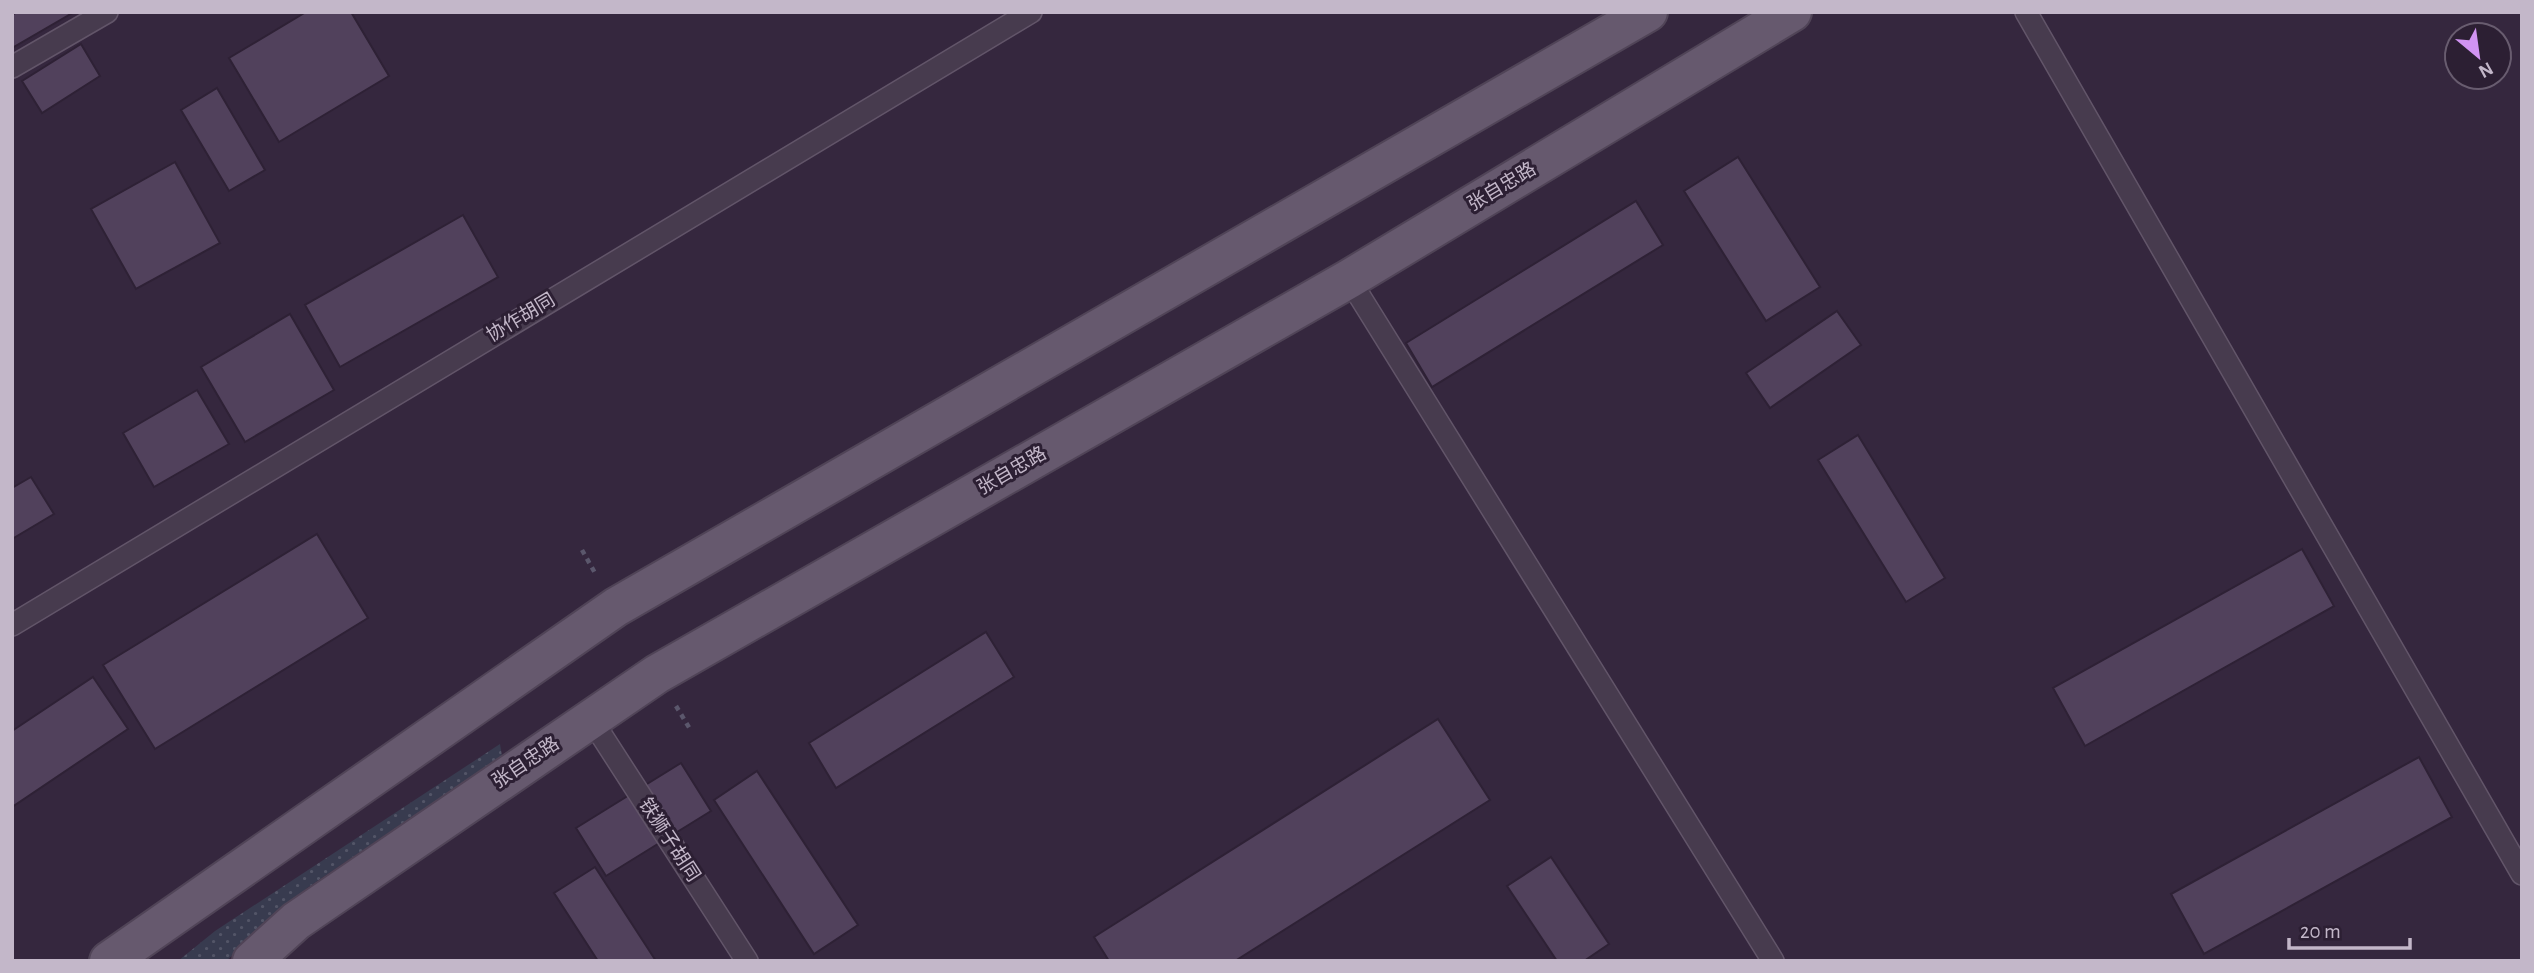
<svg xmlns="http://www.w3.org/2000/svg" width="2534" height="973" viewBox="0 0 2534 973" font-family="'Alegreya Sans','Noto Sans SC',sans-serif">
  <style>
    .grass { fill: url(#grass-dots) }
    .building { fill: #51415c; stroke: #2e2135; stroke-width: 2 }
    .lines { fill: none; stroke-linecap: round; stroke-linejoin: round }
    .service-casing { stroke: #625569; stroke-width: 24 }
    .primary-casing { stroke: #504457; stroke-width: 42 }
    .path { stroke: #5b576c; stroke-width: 4.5; stroke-dasharray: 5 5; stroke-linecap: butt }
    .service { stroke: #473b4e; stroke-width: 21 }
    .primary { stroke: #66596e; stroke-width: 38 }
    .labels { text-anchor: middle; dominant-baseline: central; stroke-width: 6; stroke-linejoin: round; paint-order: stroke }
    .street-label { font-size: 19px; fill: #c3b7c9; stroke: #2c1f33 }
  </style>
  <defs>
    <pattern id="grass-dots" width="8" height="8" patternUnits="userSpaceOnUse" patternTransform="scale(1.75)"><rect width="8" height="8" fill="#383b4f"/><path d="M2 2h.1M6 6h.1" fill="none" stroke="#535567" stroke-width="1.8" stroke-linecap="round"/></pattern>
  </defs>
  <rect width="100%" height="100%" fill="#35273e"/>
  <!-- grass -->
  <polygon class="grass" points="500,744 502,756 307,888 226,961 178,961 215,931"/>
  <!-- building -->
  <g class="building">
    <polygon points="17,12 74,12 12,48 12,15"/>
    <polygon points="306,12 351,12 389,76 279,142 229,58"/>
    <polygon points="81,44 100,76 42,113 22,81"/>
    <polygon points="217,88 265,170 229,191 181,110"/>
    <polygon points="1738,157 1820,287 1766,321 1684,191"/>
    <polygon points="175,162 220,243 136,289 91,209"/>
    <polygon points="1636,201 1663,245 1432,387 1406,343"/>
    <polygon points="463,215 498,277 340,367 305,305"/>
    <polygon points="1837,311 1861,345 1770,408 1746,373"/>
    <polygon points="290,314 334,390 245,442 201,367"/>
    <polygon points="197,390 229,444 154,487 123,433"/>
    <polygon points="1858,435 1945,578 1906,602 1818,460"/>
    <polygon points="31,477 54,514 12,539 12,488"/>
    <polygon points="317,534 368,618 155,749 103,665"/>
    <polygon points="2302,549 2334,606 2085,746 2053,688"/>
    <polygon points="986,632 1014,677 836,788 809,743"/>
    <polygon points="93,677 128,729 12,807 12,731"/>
    <polygon points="1438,719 1490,800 1235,961 1109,961 1094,937"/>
    <polygon points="2419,757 2452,817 2204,954 2171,894"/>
    <polygon points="681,763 711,811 606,876 576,828"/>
    <polygon points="757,771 858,925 814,954 714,800"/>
    <polygon points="1551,857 1609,944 1584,961 1557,961 1507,886"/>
    <polygon points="595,867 656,961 598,961 554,893"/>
  </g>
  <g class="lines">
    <defs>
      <g id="service">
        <polyline points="2026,12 2522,874"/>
        <polyline points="12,67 107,12"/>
        <polyline points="1349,279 1773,961"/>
        <polyline points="12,625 1031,12"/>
        <polyline points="591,719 747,961"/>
      </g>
      <g id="primary">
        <polyline points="109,961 616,607 1648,12"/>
        <polyline points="252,961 296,921 657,674 1349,279 1792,12"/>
      </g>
    </defs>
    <!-- service casing -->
    <use href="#service" class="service-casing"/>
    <!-- primary casing -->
    <use href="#primary" class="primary-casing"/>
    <!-- path -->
    <g class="path">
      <polyline points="582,550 595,573"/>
      <polyline points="676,706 690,729"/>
    </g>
    <!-- service -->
    <use href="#service" class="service"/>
    <!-- primary -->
    <use href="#primary" class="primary"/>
  </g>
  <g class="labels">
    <!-- street labels -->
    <g class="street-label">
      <text transform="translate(1502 187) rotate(-31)">张自忠路</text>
      <text transform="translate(521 318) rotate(-31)">协作胡同</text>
      <text transform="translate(1012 471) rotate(-30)">张自忠路</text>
      <text transform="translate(526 763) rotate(-34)">张自忠路</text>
      <text transform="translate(669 840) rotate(57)">铁狮子胡同</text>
    </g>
  </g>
  <!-- border -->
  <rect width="2534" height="973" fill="none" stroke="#c3b7c9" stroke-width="28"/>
  <!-- north arrow -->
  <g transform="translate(2478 56) rotate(151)"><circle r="33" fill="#2c1f33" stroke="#685c6f" stroke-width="2"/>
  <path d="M0-5L12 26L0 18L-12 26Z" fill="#d193f2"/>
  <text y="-10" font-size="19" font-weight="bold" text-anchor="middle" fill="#c3b7c9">N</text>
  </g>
  <!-- scale -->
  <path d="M2289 938v10h121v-10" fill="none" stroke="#c3b7c9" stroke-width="3.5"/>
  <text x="2300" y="938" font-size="21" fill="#c3b7c9" stroke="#2c1f33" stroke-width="5" paint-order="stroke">20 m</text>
</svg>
